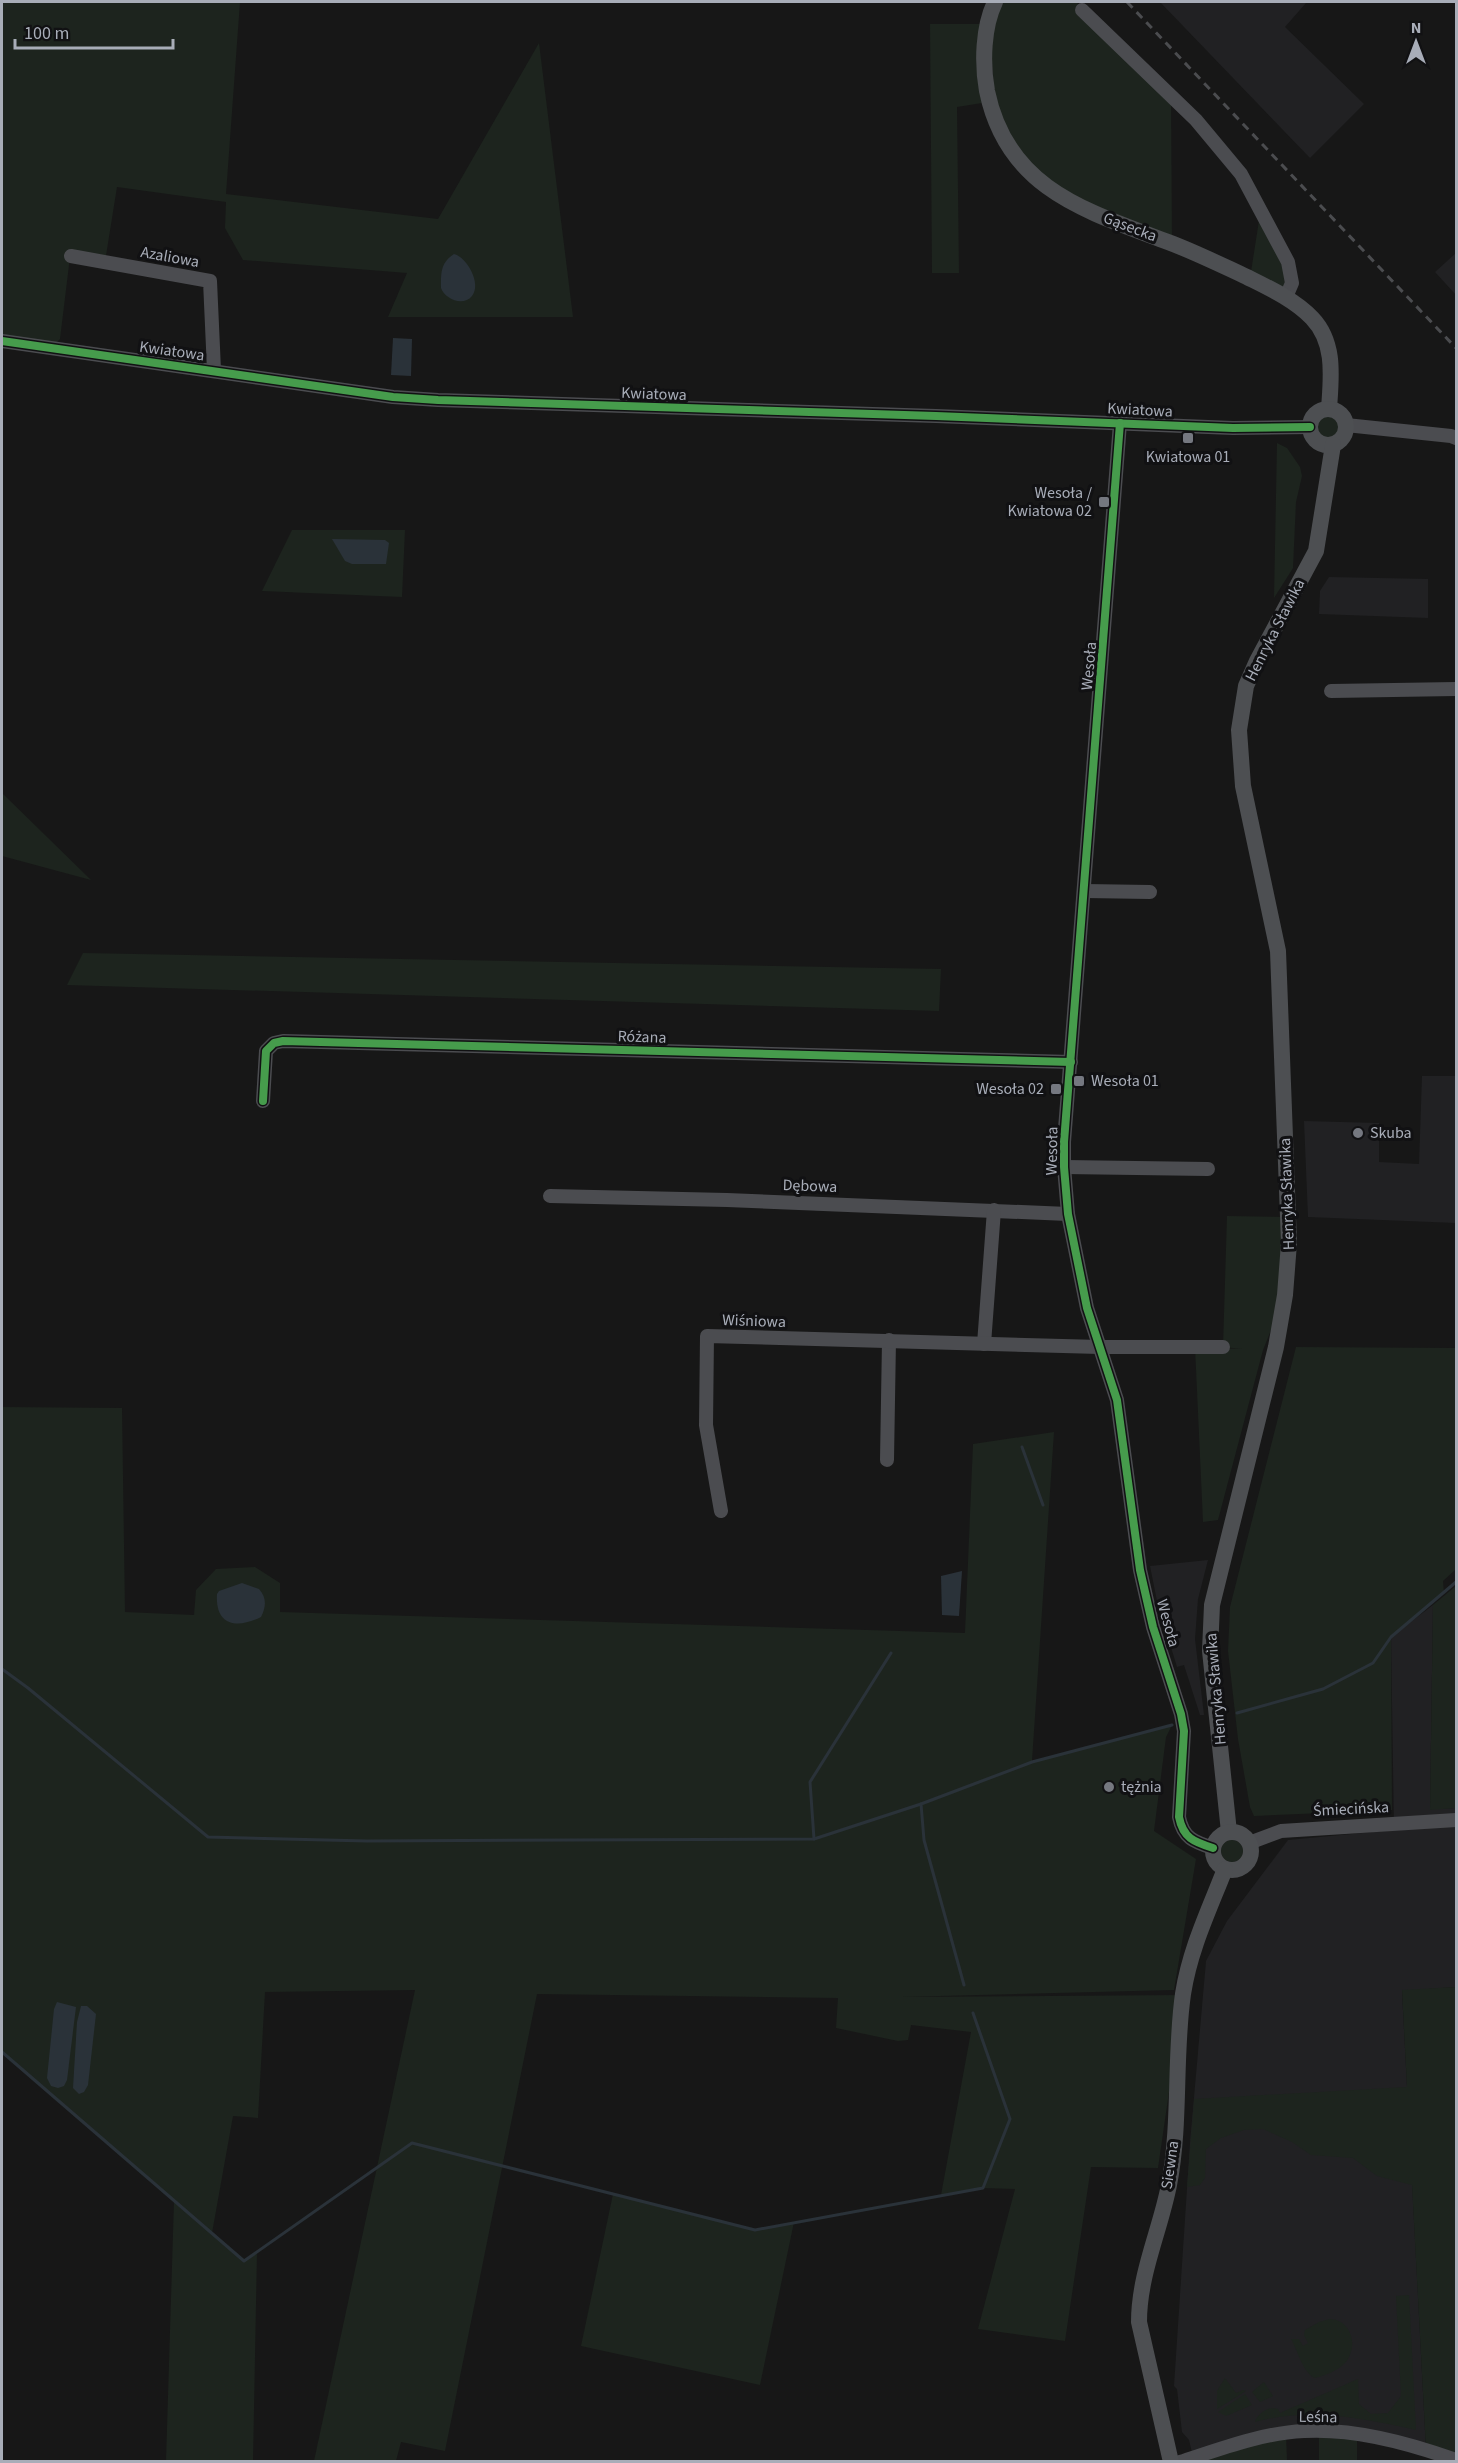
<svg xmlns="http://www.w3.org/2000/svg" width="1458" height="2463" viewBox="0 0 1458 2463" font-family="'Source Sans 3',sans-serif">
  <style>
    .built { fill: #212123 }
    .green { fill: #1d241e }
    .water { fill: #2a3239 }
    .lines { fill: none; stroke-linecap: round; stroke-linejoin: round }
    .stream { stroke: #2a3239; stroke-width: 3 }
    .minor { stroke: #4b4c50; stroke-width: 14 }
    .major { stroke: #4d4f52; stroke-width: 16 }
    .rail { stroke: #4b4c4f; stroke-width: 3; stroke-dasharray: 8 6; stroke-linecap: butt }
    .cycleway-casing { stroke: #111113; stroke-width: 11 }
    .cycleway { stroke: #469c4c; stroke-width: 8 }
    .poi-dot { fill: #757880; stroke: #111113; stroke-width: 2 }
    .labels { text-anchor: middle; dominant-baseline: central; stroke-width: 6; stroke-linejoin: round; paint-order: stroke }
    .street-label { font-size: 16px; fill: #a8adb8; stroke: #111113 }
    .poi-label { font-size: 16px; fill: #a8adb8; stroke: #111113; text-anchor: start }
  </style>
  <rect width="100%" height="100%" fill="#171717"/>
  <!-- built -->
  <g class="built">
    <polygon points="1160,2 1304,2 1306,3 1285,27 1364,104 1310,158"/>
    <polygon points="1456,253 1456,295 1435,272"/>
    <polygon points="1329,577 1428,579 1428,618 1319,614 1320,591"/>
    <polygon points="1422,1076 1456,1076 1456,1223 1308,1217 1304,1121 1379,1123 1379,1162 1419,1164"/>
    <polygon points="1208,1560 1198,1599 1195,1639 1204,1715 1200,1715 1184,1665 1177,1667 1157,1601 1150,1566"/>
    <polygon points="1433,1605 1430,1809 1456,1808 1456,1987 1402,1991 1426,2449 1319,2431 1193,2457 1189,2440 1182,2432 1177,2389 1174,2386 1190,2143 1206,1961 1227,1921 1288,1840 1394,1830 1391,1637"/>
  </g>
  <!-- green -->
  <g class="green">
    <polygon points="2,2 240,2 226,194 438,219 539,43 573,317 388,317 407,273 243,260 225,228 226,202 117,187 105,262 70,257 60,339 51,348 2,341"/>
    <polygon points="995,2 1076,2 1171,96 1172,243 1045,187 997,125 989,24"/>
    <path d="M930,24h50c-4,28 -5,51 2,79l-25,4 2,166h-27z"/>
    <polygon points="1260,214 1288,262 1286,297 1250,278"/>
    <circle cx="1328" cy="426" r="11"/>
    <polygon points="1277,443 1287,448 1300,467 1302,476 1296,502 1293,568 1274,598"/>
    <polygon points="292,530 405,530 402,597 262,591"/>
    <polygon points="2,793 91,880 2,856"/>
    <polygon points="83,953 941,969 939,1011 67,985"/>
    <polygon points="1227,1216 1289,1217 1285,1295 1263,1350 1218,1520 1203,1522 1195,1347 1242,1349 1223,1347"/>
    <polygon points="1296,1347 1456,1348 1456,1569 1443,1581 1444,1593 1391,1637 1392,1810 1254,1816 1250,1807 1238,1739 1228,1651 1230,1607"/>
    <polygon points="2,1407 122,1408 125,1612 194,1615 196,1590 216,1569 255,1567 280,1583 280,1612 965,1633 973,1444 1054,1432 1032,1761 1172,1725 1166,1737 1154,1831 1196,1859 1174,1990 901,1997 1183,1995 1158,2168 1091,2167 1065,2341 978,2329 1015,2189 983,2188 941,2195 971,2032 911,2025 908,2040 898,2041 836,2028 838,1998 537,1994 445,2451 401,2442 396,2461 314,2461 415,1990 265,1992 258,2118 233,2116 212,2233 244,2261 257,2252 253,2461 166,2461 174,2201 2,2052"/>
    <polygon points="1456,1586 1456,1808 1430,1810 1433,1605"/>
    <circle cx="1232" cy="1851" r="11"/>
    <polygon points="1456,1987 1456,2460 1426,2449 1412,2185 1377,2176 1353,2158 1311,2155 1292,2142 1263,2129 1244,2130 1221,2138 1206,2149 1205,2178 1200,2185 1187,2187 1194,2099 1407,2087 1402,1990"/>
    <polygon points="613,2194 755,2230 794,2222 760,2385 581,2346"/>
    <path d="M1409,2295l7,135c-54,-12 -107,-23 -161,-8 3,-9 14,-16 23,-13l2,4 78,-34 1,25 12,10 17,-1 13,-17 -5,-100z"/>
    <path d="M1330,2319c22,1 29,28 15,44 -6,7 -21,13 -30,15 -12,-5 -17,-27 -24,-39h8l4,7 5,-3 -4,-8 1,-5 14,-8z"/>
    <polygon points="1225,2378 1236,2393 1243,2390 1246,2391 1217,2409 1217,2391"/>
    <polygon points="1264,2382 1273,2396 1260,2402 1252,2392"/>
    <polygon points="1245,2394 1252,2405 1226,2416 1218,2412"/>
    <polygon points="1319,2431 1357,2435 1357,2461 1319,2462"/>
    <polygon points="1286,2433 1287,2461 1204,2461 1203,2454"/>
  </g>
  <!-- water -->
  <g class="water">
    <path d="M454,254c13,3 28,30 18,42 -9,11 -27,3 -31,-8 0,-14 -1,-25 13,-34z"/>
    <polygon points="393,338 412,339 411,376 391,375"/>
    <polygon points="332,539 385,540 389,543 386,564 352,564 345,561"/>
    <polygon points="962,1571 959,1616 942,1615 941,1576"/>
    <path d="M242,1583l17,6c8,9 7,18 2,28 -24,12 -46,9 -44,-23l2,-3z"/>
    <polygon points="57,2002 76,2007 67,2080 64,2086 58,2088 51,2086 47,2078 54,2009"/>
    <polygon points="81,2006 87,2006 96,2014 88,2085 84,2092 79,2094 73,2088 77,2022"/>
  </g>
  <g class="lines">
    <!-- stream -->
    <g class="stream">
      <polyline points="1022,1447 1043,1505"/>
      <polyline points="2,1669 28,1688 208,1837 367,1841 814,1839 921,1804"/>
      <polyline points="1237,1713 1323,1689 1373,1663 1391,1637 1456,1582"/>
      <polyline points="814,1839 810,1782 891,1653"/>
      <polyline points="964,1985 924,1840 921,1804 1032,1762 1172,1725"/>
      <polyline points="2,2052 244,2261 412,2143 755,2230 983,2188 1010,2119 973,2013"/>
    </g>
    <!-- minor -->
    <g class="minor">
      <polyline points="1082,10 1196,120 1241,174 1288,262 1292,283 1286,297"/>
      <polyline points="71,256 210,281 214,370"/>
      <polyline points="2,341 393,397 438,400 936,416 1233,428 1310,427"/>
      <path d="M1120,423l-56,719v25l4,47 19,94 30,92 23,170 13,57 28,87 3,17 -5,86c4,21 15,25 34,31"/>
      <polyline points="1346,425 1451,436 1456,438"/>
      <polyline points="1331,691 1456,689"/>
      <polyline points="1085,891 1150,892"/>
      <polyline points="263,1101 266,1051 274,1043 283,1041 1071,1062"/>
      <polyline points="1064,1167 1208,1169"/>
      <polyline points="550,1196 727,1200 1068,1214"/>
      <polyline points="984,1344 994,1210"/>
      <polyline points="887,1460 889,1340"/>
      <polyline points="721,1511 706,1425 707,1336 1100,1347 1223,1347"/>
      <polyline points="1249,1843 1281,1831 1456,1820"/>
      <path d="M1180,2462c40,-13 82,-29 124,-31 51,-3 105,12 152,29"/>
    </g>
    <!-- major -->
    <g class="major">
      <path d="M995,2c-12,25 -13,61 -8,89 20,98 99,120 181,151 27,10 53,23 79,35 22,11 48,23 65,41 24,25 19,60 17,91"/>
      <circle cx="1328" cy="427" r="18"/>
      <polyline points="1229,1832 1210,1651 1212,1605 1276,1347 1285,1295 1289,1243 1278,951 1243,786 1239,730 1246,686 1257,661 1316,551 1333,445"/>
      <circle cx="1232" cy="1851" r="19"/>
      <path d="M1171,2462l-32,-140c0,-48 21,-91 30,-137 12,-63 5,-128 14,-191 7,-45 26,-84 42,-125"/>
    </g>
    <!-- rail -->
    <polyline class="rail" points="1127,2 1456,348"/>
    <defs>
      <g id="cycleway">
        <polyline points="2,341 393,397 438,400 936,416 1233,428 1310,427"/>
        <path d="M1120,423l-56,719v25l4,47 19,94 30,92 23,170 13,57 28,87 3,17 -5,86c4,21 15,25 34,31"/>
        <polyline points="263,1101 266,1051 274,1043 283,1041 1071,1062"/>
      </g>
    </defs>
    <!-- cycleway casing -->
    <use href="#cycleway" class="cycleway-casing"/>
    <!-- cycleway -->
    <use href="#cycleway" class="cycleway"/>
  </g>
  <!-- markers -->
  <g class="poi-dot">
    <rect x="1182" y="432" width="12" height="12" rx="3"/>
    <rect x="1098" y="496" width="12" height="12" rx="3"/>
    <rect x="1073" y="1075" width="12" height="12" rx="3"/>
    <rect x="1050" y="1083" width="12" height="12" rx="3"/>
    <circle cx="1358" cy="1133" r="6"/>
    <circle cx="1109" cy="1787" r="6"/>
  </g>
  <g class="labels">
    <!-- street labels -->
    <g class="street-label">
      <text transform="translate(1130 227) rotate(21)">Gąsecka</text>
      <text transform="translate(170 257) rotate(10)">Azaliowa</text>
      <text transform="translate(172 351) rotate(8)">Kwiatowa</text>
      <text transform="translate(654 394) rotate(2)">Kwiatowa</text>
      <text transform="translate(1140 410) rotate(3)">Kwiatowa</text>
      <text transform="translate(1275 630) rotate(-63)">Henryka Sławika</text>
      <text transform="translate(1089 666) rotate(-85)">Wesoła</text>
      <text transform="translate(642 1037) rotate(2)">Różana</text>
      <text transform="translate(1052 1151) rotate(-89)">Wesoła</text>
      <text transform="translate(810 1186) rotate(2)">Dębowa</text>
      <text transform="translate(1287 1194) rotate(-92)">Henryka Sławika</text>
      <text transform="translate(754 1321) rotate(2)">Wiśniowa</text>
      <text transform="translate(1168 1623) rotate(75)">Wesoła</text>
      <text transform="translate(1216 1689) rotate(-95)">Henryka Sławika</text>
      <text transform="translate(1351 1809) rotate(-3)">Śmiecińska</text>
      <text transform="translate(1170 2165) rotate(-82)">Siewna</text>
      <text transform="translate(1318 2417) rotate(1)">Leśna</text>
    </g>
    <!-- poi labels -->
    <g class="poi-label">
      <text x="1188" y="457" text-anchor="middle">Kwiatowa 01</text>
      <text x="1092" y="493" text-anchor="end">Wesoła /<tspan x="1092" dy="18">Kwiatowa 02</tspan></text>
      <text x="1091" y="1081">Wesoła 01</text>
      <text x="1044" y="1089" text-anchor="end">Wesoła 02</text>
      <text x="1370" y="1133">Skuba</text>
      <text x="1121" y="1787">tężnia</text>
    </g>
  </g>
  <!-- border -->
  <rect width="1458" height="2463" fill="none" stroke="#a8adb8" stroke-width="6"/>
  <!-- north arrow -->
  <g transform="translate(1416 42)" stroke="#111113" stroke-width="4.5" paint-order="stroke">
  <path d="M0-4.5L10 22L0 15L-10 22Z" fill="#a8adb8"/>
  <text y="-9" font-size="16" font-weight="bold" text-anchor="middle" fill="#a8adb8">N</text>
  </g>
  <!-- scale -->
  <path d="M15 39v9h158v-9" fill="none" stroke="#a8adb8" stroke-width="3"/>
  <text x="24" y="39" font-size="18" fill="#a8adb8" stroke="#111113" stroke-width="4.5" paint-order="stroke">100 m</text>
</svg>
